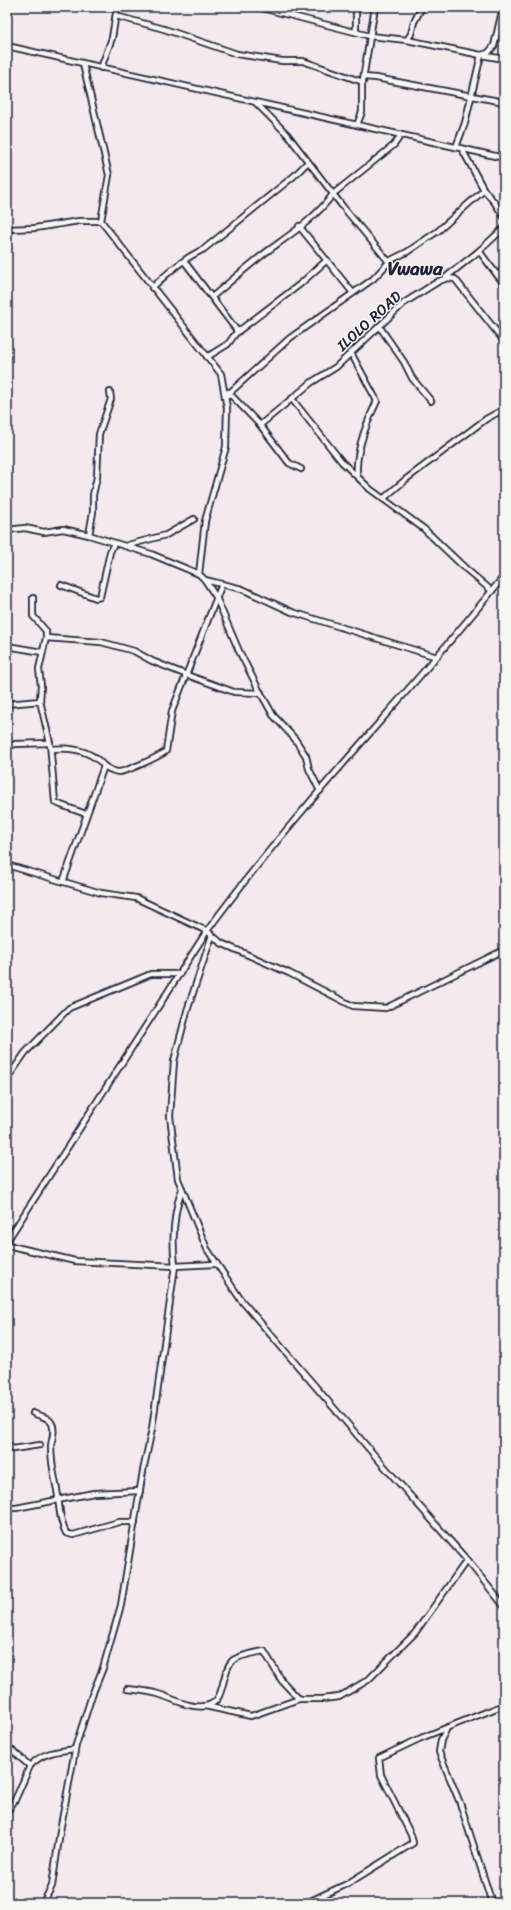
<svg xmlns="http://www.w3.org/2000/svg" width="511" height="1910" viewBox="0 0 511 1910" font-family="Sriracha,sans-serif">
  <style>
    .built { fill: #f1dbe6 }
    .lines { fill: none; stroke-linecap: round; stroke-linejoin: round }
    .minor-casing { stroke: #22223b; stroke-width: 8 }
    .minor { stroke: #f6f6f2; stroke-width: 4.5 }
    .labels { text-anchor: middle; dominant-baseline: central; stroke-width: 3; stroke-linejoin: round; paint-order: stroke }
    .street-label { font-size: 15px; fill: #22223b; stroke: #f6f6f2 }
    .district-label { font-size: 19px; font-weight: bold; fill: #22223b; stroke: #f6f6f2 }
  </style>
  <rect width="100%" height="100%" fill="#f4eaed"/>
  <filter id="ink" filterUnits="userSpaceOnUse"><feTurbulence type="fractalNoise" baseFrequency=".025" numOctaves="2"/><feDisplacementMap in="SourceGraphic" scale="8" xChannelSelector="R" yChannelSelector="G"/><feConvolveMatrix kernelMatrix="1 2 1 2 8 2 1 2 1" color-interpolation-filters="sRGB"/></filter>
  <g filter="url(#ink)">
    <!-- built -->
    <polygon class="built" points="7,114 13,115 7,144"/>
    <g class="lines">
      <defs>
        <g id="minor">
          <polyline points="258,7 370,36 407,40 481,55 504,59"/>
          <polyline points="116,16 164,29 237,54 282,61 303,61 363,82"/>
          <polyline points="356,32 356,7"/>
          <polyline points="407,40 411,34 414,22 422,7"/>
          <polyline points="7,46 504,158"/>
          <polyline points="83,64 109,175 101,221 221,374 227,408 226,447 205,521 199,574 205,580 242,589 292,612 437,657"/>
          <polyline points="101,68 112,38 117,7"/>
          <polyline points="364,77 376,78 504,102"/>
          <polyline points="256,103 287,134 343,207 389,262"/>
          <polyline points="357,125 362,112 362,85 375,7"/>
          <polyline points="456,147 465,123 481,55 488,53 494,46 503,7"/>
          <polyline points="462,149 484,190 495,203 504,217"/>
          <polyline points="299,226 353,293"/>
          <polyline points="7,229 35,228 79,221 101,221"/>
          <polyline points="479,251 504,284"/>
          <polyline points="184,261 238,332"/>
          <polyline points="497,275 504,271"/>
          <polyline points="446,277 479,251 504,228"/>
          <path d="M152,288c16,-16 32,-30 52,-39l90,-73 14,-14"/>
          <path d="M212,297c19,-16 37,-32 57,-47 22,-16 48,-33 64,-56l61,-49 7,-10"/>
          <polyline points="379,326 404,362 412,378 431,401"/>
          <path d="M351,353l26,48c-10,21 -22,52 -20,75"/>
          <polyline points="207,357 228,344 236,333 299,285 327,260"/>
          <polyline points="228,392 260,425 289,463 301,469"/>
          <polyline points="225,397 290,338 373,279 391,260 407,252 438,231 484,190"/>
          <polyline points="292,399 342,462 370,489 424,529 466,569 492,591"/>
          <polyline points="260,425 312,382 336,367 404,303 439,281 448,278 455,279 504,341"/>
          <polyline points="383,499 405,480 486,419 504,409"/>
          <polyline points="7,530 25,528 44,532 63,529 89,535 151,554 199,574"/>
          <polyline points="89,535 93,512 93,495 97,477 99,434 111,399 110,392"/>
          <polyline points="128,545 166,535 194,519"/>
          <path d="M504,576c-96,120 -206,230 -297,355l5,4 -25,76 -13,50 -4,55 8,63 29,70 34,51 135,157 91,103 37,46"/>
          <polyline points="205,580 216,597 239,651 259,690 273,715 295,739 306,756 309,769 320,791"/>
          <polyline points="61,585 96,598 100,597 110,552 114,543"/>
          <polyline points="46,638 101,642 116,646 134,651 152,661 187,675 234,692 261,693"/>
          <polyline points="7,646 42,652"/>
          <polyline points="40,701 50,743 55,802 61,805 86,814"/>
          <polyline points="7,704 40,701 41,686 39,669 46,638 46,631 33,616 33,598"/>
          <polyline points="7,747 15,744 50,743"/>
          <path d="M51,749c20,-2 40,1 53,17"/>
          <polyline points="7,865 101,893 136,898 207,931 7,1241"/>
          <path d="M63,882l41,-116c5,3 9,6 15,6 8,-1 42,-16 47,-21l6,-40 50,-127"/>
          <polyline points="212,935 221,943 289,973 353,1006 386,1008 504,950"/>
          <polyline points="7,1079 25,1053 69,1008 151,974 179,974"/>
          <polyline points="7,1245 75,1261 175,1266 216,1264"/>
          <path d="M33,1413c6,3 14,3 18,9 5,7 1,16 0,24 0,15 2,24 5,39 4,16 2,33 10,48l7,2 46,-13h16"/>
          <polyline points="7,1444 13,1449 40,1445"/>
          <polyline points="7,1508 16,1508 94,1493 140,1491"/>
          <path d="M127,1689c11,1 21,2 31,5 14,4 32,15 47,12 22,-3 15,-33 27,-45 7,-6 23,-8 32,-10l18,30 17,18h23l17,-2 29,-17 47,-47 52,-73"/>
          <polyline points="205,1706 251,1716 299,1699"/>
          <polyline points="447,1728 441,1740 439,1752 460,1803 492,1903"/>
          <path d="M7,1746l23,20c12,-14 28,-15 45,-17"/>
          <polyline points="7,1812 15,1800 30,1766"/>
          <path d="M43,1903l9,-17 8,-55 16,-86 16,-50 11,-27 18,-63 22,-134 9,-42 23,-163c-3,-26 -2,-52 7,-77"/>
          <polyline points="306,1903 347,1884 413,1843 411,1835 381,1775 379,1758 421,1738 504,1705"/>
        </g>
      </defs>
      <!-- minor casing -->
      <use href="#minor" class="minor-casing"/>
      <!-- minor -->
      <use href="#minor" class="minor"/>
    </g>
  </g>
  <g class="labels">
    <!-- street labels -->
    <g class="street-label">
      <text transform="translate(369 321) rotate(-42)">ILOLO ROAD</text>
    </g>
    <!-- district labels -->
    <g class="district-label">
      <text x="415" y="268">Vwawa</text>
    </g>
  </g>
  <!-- margin -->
  <rect width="511" height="1910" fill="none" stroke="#f6f6f2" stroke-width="24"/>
  <rect x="12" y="12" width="487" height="1886" fill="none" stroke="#22223b" stroke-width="1.5" filter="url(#ink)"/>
</svg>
